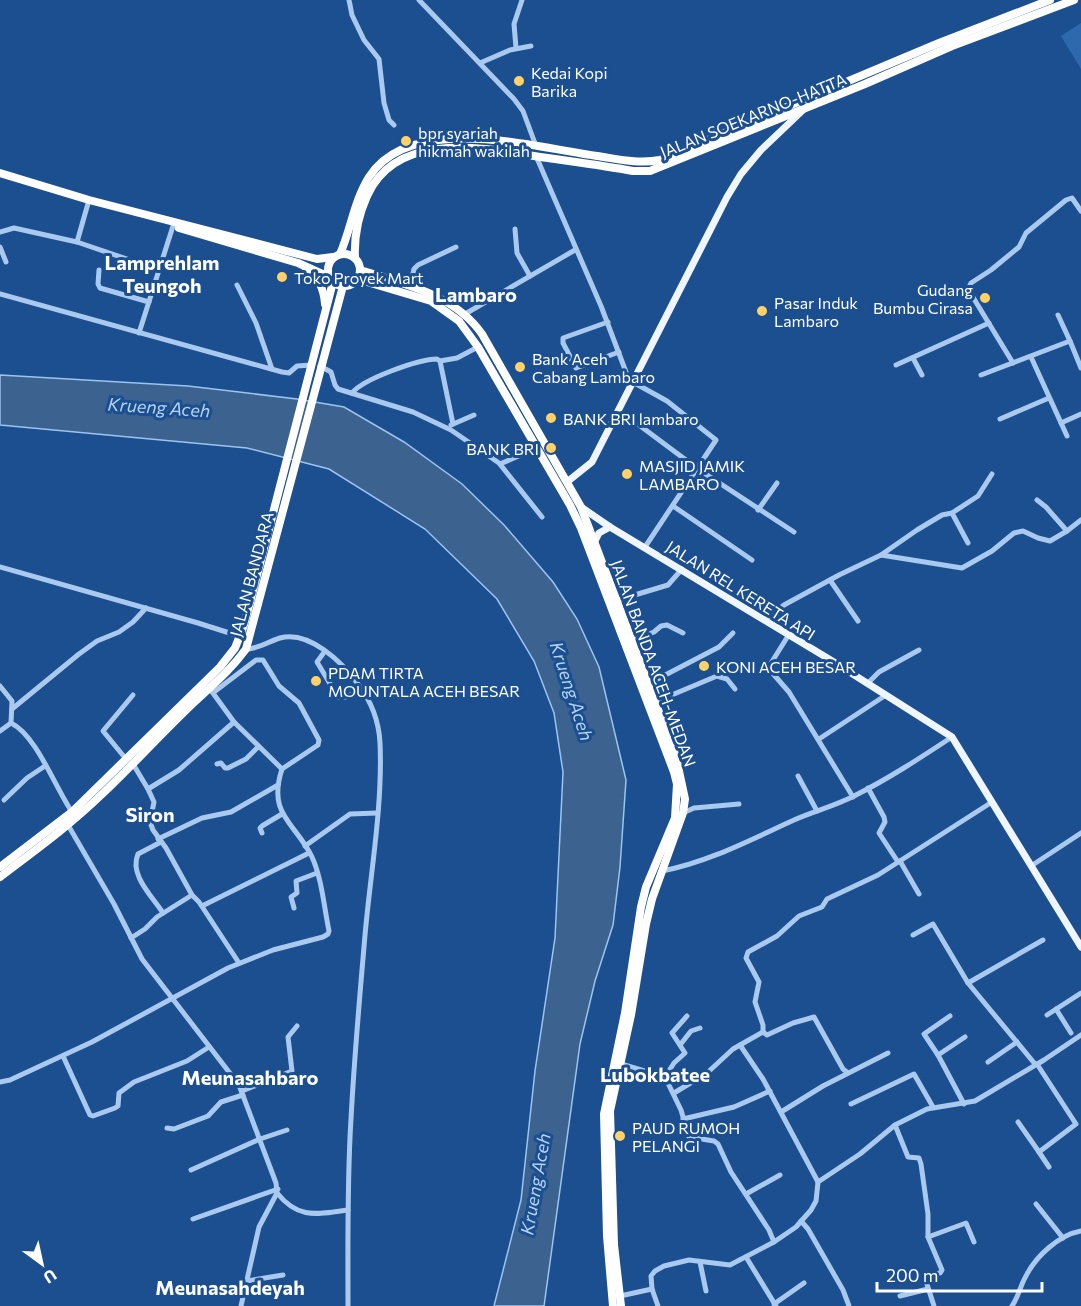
<svg xmlns="http://www.w3.org/2000/svg" width="1081" height="1306" viewBox="0 0 1081 1306" font-family="Commissioner,sans-serif">
  <style>
    .green { fill: #2e69ad }
    .water { fill: #3c6290; stroke: #9cc4f0; stroke-width: 1.5 }
    .lines { fill: none; stroke-linecap: round; stroke-linejoin: round }
    .minor { stroke: #a9c9ee; stroke-width: 5 }
    .major { stroke: #f0f6ff; stroke-width: 7 }
    .highway { stroke: #fff; stroke-width: 8 }
    .poi-dot { fill: #ffd166; stroke: #1b4f8f; stroke-width: 2 }
    .labels { text-anchor: middle; dominant-baseline: central; stroke-width: 6; stroke-linejoin: round; paint-order: stroke }
    .poi-label { font-size: 16px; fill: #fff; stroke: #1b4f8f; text-anchor: start }
    .street-label { font-size: 16px; fill: #fff; stroke: #1b4f8f }
    .water-label { font-size: 18px; font-style: italic; fill: #b5d3f5; stroke: #1b4f8f }
    .quarter-label { font-size: 20px; font-weight: bold; fill: #fff; stroke: #1b4f8f }
  </style>
  <rect width="100%" height="100%" fill="#1b4f8f"/>
  <!-- green -->
  <polygon class="green" points="1081,23 1081,69 1061,36"/>
  <!-- water -->
  <polygon class="water" points="0,375 188,386 297,399 344,407 404,442 462,484 504,525 553,582 577,619 599,667 626,780 620,867 613,925 595,981 580,1044 544,1306 494,1306 521,1200 535,1071 555,938 563,772 554,713 534,661 497,599 425,529 329,469 247,448 0,425"/>
  <g class="lines">
    <!-- minor -->
    <g class="minor">
      <polyline points="349,0 352,15 364,40 379,59 384,103 389,120 394,125"/>
      <polyline points="419,0 514,99 523,111 536,146"/>
      <polyline points="516,48 514,24 522,0"/>
      <polyline points="480,63 510,50 531,46"/>
      <polyline points="536,156 601,306 629,380 667,401 716,440 645,547"/>
      <polyline points="515,229 517,253 530,276"/>
      <polyline points="0,232 14,228 77,242 89,200"/>
      <polyline points="77,242 159,270"/>
      <polyline points="0,247 6,262"/>
      <polyline points="99,270 98,284 100,288 149,302"/>
      <polyline points="237,285 256,323 272,369"/>
      <polyline points="410,286 414,269 418,265 456,247"/>
      <polyline points="0,294 282,372 289,373 297,366 311,365"/>
      <polyline points="465,314 575,250"/>
      <polyline points="1058,315 1070,341"/>
      <polyline points="608,322 563,338 563,343 576,368 619,352"/>
      <polyline points="139,333 173,226"/>
      <polyline points="1031,357 1067,436"/>
      <polyline points="913,358 922,375"/>
      <polyline points="440,361 457,358 478,347"/>
      <polyline points="1013,363 968,289 971,283 991,270 1019,247 1026,233 1066,200 1072,198 1081,211"/>
      <polyline points="896,365 989,323"/>
      <polyline points="320,366 331,372 335,385 338,389 413,412 451,430 499,463 542,517"/>
      <polyline points="981,375 1070,341 1081,368"/>
      <path d="M352,393c11,-14 67,-34 85,-34l3,2 13,63"/>
      <polyline points="617,414 639,425 698,469 794,532"/>
      <polyline points="1000,419 1049,398"/>
      <polyline points="1061,423 1081,414"/>
      <polyline points="451,425 474,415"/>
      <polyline points="500,464 537,448"/>
      <polyline points="1037,500 1046,507 1067,531"/>
      <polyline points="673,506 752,560"/>
      <polyline points="758,510 777,483"/>
      <polyline points="952,513 968,543"/>
      <polyline points="881,555 917,530 942,515 952,513 978,496 992,474"/>
      <polyline points="0,567 198,623 239,636"/>
      <polyline points="830,580 858,621"/>
      <polyline points="618,600 668,585 682,569"/>
      <polyline points="764,620 784,605 839,575 881,555 962,568 992,551 1014,533 1023,531 1038,538 1050,541 1067,531 1081,520"/>
      <polyline points="788,636 768,668 789,692 853,797"/>
      <polyline points="632,641 654,632 661,626 667,625 683,633"/>
      <path d="M246,649c13,0 21,-7 34,-11 29,-8 62,24 78,46 13,17 21,38 22,59 3,67 -11,137 -16,204 -5,57 -10,115 -13,172 -4,62 -3,125 -3,187"/>
      <polyline points="325,651 317,662 338,697 346,697 362,689"/>
      <polyline points="648,684 719,647 733,633"/>
      <polyline points="867,684 879,672 919,650"/>
      <polyline points="0,686 12,701 11,723"/>
      <polyline points="210,689 234,722 179,770 148,789 154,802 150,822 153,830 166,848 192,895 199,902 239,963"/>
      <polyline points="214,692 256,660 263,660 279,686 299,703 319,740 318,745 282,769"/>
      <polyline points="655,702 717,676 727,679 735,689"/>
      <polyline points="12,709 79,654 97,641 119,632 133,622 146,608"/>
      <path d="M11,723c25,12 44,64 61,89"/>
      <polyline points="0,731 11,723"/>
      <polyline points="819,739 886,695"/>
      <polyline points="126,759 103,731 133,695"/>
      <polyline points="133,764 148,789"/>
      <polyline points="217,764 221,763 225,768 228,768 246,759 258,747"/>
      <polyline points="798,776 817,811"/>
      <polyline points="868,788 884,817 885,822 879,833 898,862"/>
      <polyline points="4,800 27,778 45,766"/>
      <polyline points="683,813 694,808 739,804"/>
      <polyline points="68,825 114,904 142,959 239,1085 276,1183 277,1193 259,1227 241,1306"/>
      <polyline points="262,833 260,828 262,826 282,814"/>
      <polyline points="158,839 202,818 231,812 278,785"/>
      <path d="M161,842l-23,12c-9,21 14,42 25,59"/>
      <polyline points="305,846 350,814 377,813"/>
      <polyline points="900,861 919,894"/>
      <polyline points="1031,866 1081,833"/>
      <path d="M662,871c47,-9 90,-32 132,-51 20,-9 41,-14 60,-24 34,-17 66,-38 98,-59"/>
      <polyline points="202,906 309,853"/>
      <polyline points="294,908 291,897 297,893 296,881 317,873"/>
      <polyline points="913,935 933,924 968,983 1035,1064"/>
      <polyline points="131,938 145,929 157,917 192,895"/>
      <polyline points="968,983 1043,940"/>
      <polyline points="1056,1009 1071,1033"/>
      <polyline points="1047,1015 1081,993"/>
      <polyline points="950,1016 924,1034 938,1055 964,1104"/>
      <polyline points="763,1032 767,1035 793,1023 814,1017 843,1069 848,1073"/>
      <polyline points="680,1045 691,1031 700,1028"/>
      <polyline points="740,1045 763,1079 818,1182"/>
      <polyline points="938,1055 965,1037"/>
      <polyline points="63,1056 90,1115 93,1116 115,1108 118,1106 119,1093 134,1082 187,1061 209,1047"/>
      <polyline points="988,1062 1017,1042"/>
      <polyline points="621,1064 665,1077 681,1110 689,1137 714,1141 718,1144 731,1172 769,1230 774,1242"/>
      <polyline points="665,1077 674,1063 685,1053 672,1033 687,1016"/>
      <path d="M0,1082l10,-2 82,-38 136,-74 45,-18 50,-13 5,-3 1,-3c-5,-24 -7,-52 -17,-74 -17,-35 -45,-42 -30,-88l-48,-47"/>
      <polyline points="242,1091 292,1071 288,1037 297,1026"/>
      <polyline points="674,1093 707,1073 733,1049 763,1032 763,1025 755,1002 759,982 746,958 748,952 777,936 799,916 822,907 827,899 878,875 992,802"/>
      <polyline points="851,1104 914,1074 933,1107"/>
      <polyline points="781,1112 823,1086 888,1053"/>
      <polyline points="683,1119 734,1107 770,1091"/>
      <polyline points="1018,1122 1039,1152 1076,1124 1037,1064"/>
      <polyline points="895,1125 908,1157 919,1158 921,1164 928,1214 928,1237 942,1270 940,1273 925,1278 934,1306"/>
      <polyline points="167,1128 174,1129 208,1116 221,1102 243,1095"/>
      <polyline points="1039,1152 1049,1167"/>
      <polyline points="191,1170 260,1139 287,1130"/>
      <path d="M277,1193c22,27 40,21 71,17"/>
      <polyline points="746,1194 780,1175"/>
      <polyline points="1036,1204 1063,1238"/>
      <polyline points="193,1219 278,1189"/>
      <polyline points="801,1221 808,1229 843,1290 849,1306"/>
      <polyline points="928,1237 966,1223 974,1242"/>
      <polyline points="746,1257 776,1306"/>
      <polyline points="700,1262 706,1291"/>
      <polyline points="247,1281 283,1275"/>
      <polyline points="652,1289 658,1306"/>
      <polyline points="620,1296 652,1289 651,1276 655,1271 664,1266 689,1260 730,1265 774,1242 796,1227 811,1210 816,1201 818,1182 860,1154 895,1125 927,1109 975,1101 1044,1060 1081,1035"/>
      <polyline points="900,1296 928,1289"/>
      <polyline points="774,1304 804,1283"/>
      <path d="M1012,1306c7,-10 8,-20 14,-30 10,-20 33,-41 55,-45"/>
    </g>
    <!-- major -->
    <g class="major">
      <polyline points="567,482 592,462 727,197 741,174 761,150 803,110"/>
      <polyline points="581,507 610,527 829,659 952,737 1081,947"/>
      <polyline points="595,541 599,533 610,527"/>
    </g>
    <!-- highway -->
    <g class="highway">
      <polyline points="0,173 89,200 317,259 333,257"/>
      <polyline points="179,228 298,263 329,277"/>
      <circle cx="344" cy="270" r="16"/>
      <path d="M340,254c11,-25 14,-53 29,-77 41,-65 165,-30 228,-21 21,3 41,8 63,4l279,-117 111,-43"/>
      <path d="M355,258c-1,-21 3,-42 12,-62 29,-64 111,-49 167,-40 33,5 66,9 99,15h17l215,-87 87,-38 122,-46"/>
      <path d="M306,268c12,8 18,22 19,36"/>
      <path d="M360,270c44,14 94,24 122,64l99,173 95,250 9,42 -2,14 -31,86 -6,25 -15,91 -21,96 4,134 7,61"/>
      <polyline points="357,279 431,301 459,321 478,347 570,505 581,528 674,772 677,784 675,818 646,887 641,907 625,1013 604,1114 607,1236 613,1306"/>
      <polyline points="0,867 72,812 220,667 235,648 244,625 333,282"/>
      <path d="M0,877c34,-26 69,-51 100,-81 29,-27 56,-57 85,-85 22,-22 42,-36 61,-62l97,-363"/>
    </g>
  </g>
  <!-- markers -->
  <g class="poi-dot">
    <circle cx="519" cy="81" r="6"/>
    <circle cx="406" cy="141" r="6"/>
    <circle cx="282" cy="277" r="6"/>
    <circle cx="985" cy="298" r="6"/>
    <circle cx="762" cy="311" r="6"/>
    <circle cx="520" cy="367" r="6"/>
    <circle cx="551" cy="418" r="6"/>
    <circle cx="551" cy="448" r="6"/>
    <circle cx="627" cy="474" r="6"/>
    <circle cx="704" cy="666" r="6"/>
    <circle cx="316" cy="681" r="6"/>
    <circle cx="620" cy="1136" r="6"/>
  </g>
  <g class="labels">
    <!-- poi labels -->
    <g class="poi-label">
      <text x="531" y="72">Kedai Kopi<tspan x="531" dy="18">Barika</tspan></text>
      <text x="418" y="132">bpr syariah<tspan x="418" dy="18">hikmah wakilah</tspan></text>
      <text x="294" y="277">Toko Proyek Mart</text>
      <text x="973" y="289" text-anchor="end">Gudang<tspan x="973" dy="18">Bumbu Cirasa</tspan></text>
      <text x="774" y="302">Pasar Induk<tspan x="774" dy="18">Lambaro</tspan></text>
      <text x="532" y="358">Bank Aceh<tspan x="532" dy="18">Cabang Lambaro</tspan></text>
      <text x="563" y="418">BANK BRI lambaro</text>
      <text x="539" y="448" text-anchor="end">BANK BRI</text>
      <text x="639" y="465">MASJID JAMIK<tspan x="639" dy="18">LAMBARO</tspan></text>
      <text x="716" y="666">KONI ACEH BESAR</text>
      <text x="328" y="672">PDAM TIRTA<tspan x="328" dy="18">MOUNTALA ACEH BESAR</tspan></text>
      <text x="632" y="1127">PAUD RUMOH<tspan x="632" dy="18">PELANGI</tspan></text>
    </g>
    <!-- street labels -->
    <g class="street-label">
      <text transform="translate(753 115) rotate(-22)">JALAN SOEKARNO-HATTA</text>
      <text transform="translate(251 574) rotate(-75)">JALAN BANDARA</text>
      <text transform="translate(741 590) rotate(32)">JALAN REL KERETA API</text>
      <text transform="translate(654 663) rotate(70)">JALAN BANDA ACEH-MEDAN</text>
    </g>
    <!-- water labels -->
    <g class="water-label">
      <text transform="translate(159 407) rotate(4)">Krueng Aceh</text>
      <text transform="translate(572 691) rotate(72)">Krueng Aceh</text>
      <text transform="translate(535 1184) rotate(-80)">Krueng Aceh</text>
    </g>
    <!-- quarter labels -->
    <g class="quarter-label">
      <text x="162" y="262">Lamprehlam<tspan x="162" dy="23">Teungoh</tspan></text>
      <text x="476" y="294">Lambaro</text>
      <text x="150" y="814">Siron</text>
      <text x="655" y="1074">Lubokbatee</text>
      <text x="250" y="1077">Meunasahbaro</text>
      <text x="230" y="1287">Meunasahdeyah</text>
    </g>
  </g>
  <!-- north arrow -->
  <g transform="translate(42 1264) rotate(147)" stroke="#1b4f8f" stroke-width="4.5" paint-order="stroke">
  <path d="M0-4.5L10 22L0 15L-10 22Z" fill="#ffffff"/>
  <text y="-9" font-size="16" font-weight="bold" text-anchor="middle" fill="#ffffff">U</text>
  </g>
  <!-- scale -->
  <path d="M877 1282v9h165v-9" fill="none" stroke="#ffffff" stroke-width="3"/>
  <text x="886" y="1282" font-size="18" fill="#ffffff" stroke="#1b4f8f" stroke-width="4.5" paint-order="stroke">200 m</text>
</svg>
